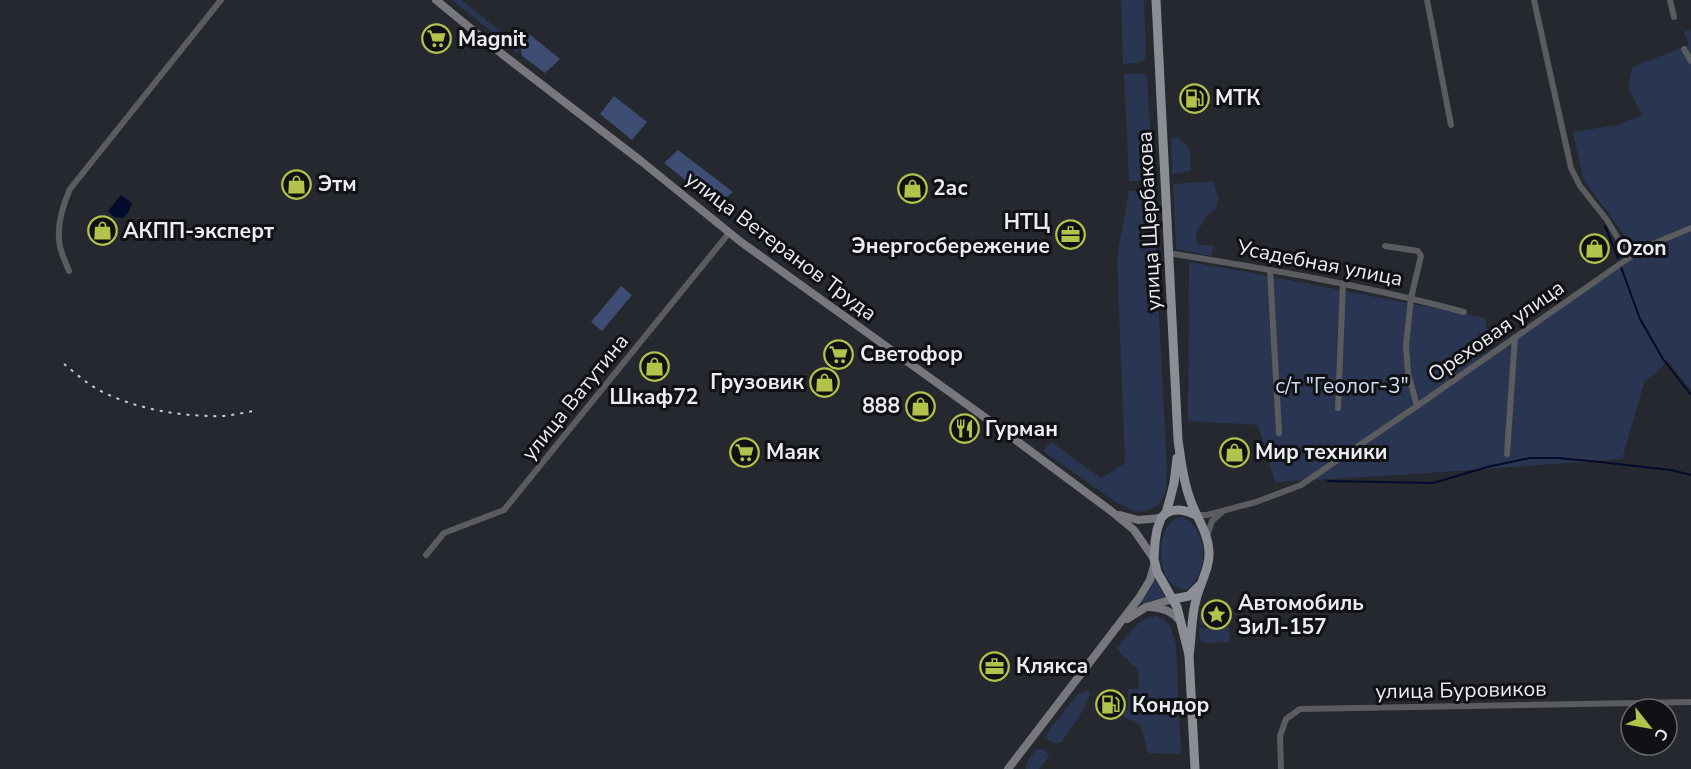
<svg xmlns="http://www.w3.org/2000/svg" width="1691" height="769" viewBox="0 0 1691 769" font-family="'Nunito Sans',sans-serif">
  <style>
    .green { fill: #293551 }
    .forest { fill: #3d4d74 }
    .water { fill: #030b2c }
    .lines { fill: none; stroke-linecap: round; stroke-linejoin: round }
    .stream { stroke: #030b2c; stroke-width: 2 }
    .street { stroke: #5a5c5f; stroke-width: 6 }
    .secondary { stroke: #76787e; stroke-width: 8 }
    .primary { stroke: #8b8e95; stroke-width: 9 }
    .rail { stroke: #cbcdd3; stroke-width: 2; stroke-dasharray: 3 6; stroke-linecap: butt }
    .labels { text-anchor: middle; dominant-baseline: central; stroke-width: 6; stroke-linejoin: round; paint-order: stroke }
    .poi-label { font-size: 21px; font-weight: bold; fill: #eaecf1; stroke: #101114; text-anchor: start }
    .street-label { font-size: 21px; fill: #eaecf1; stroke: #101114 }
    .park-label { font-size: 21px; fill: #cedaf5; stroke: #101114 }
  </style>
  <rect width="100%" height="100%" fill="#25282f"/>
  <!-- green -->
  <g class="green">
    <polygon points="452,0 462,0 518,46 518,53"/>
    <polygon points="1121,0 1144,0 1146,55 1144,60 1137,63 1123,64"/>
    <polygon points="1691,29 1691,390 1668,361 1644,383 1622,459 1401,475 1275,482 1258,425 1188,421 1189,262 1236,270 1485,318 1487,330 1478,358 1639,255 1583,179 1573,132 1618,125 1642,115 1628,88 1632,67 1689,45 1684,32"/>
    <polygon points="1124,74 1143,74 1147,76 1153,176 1142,181 1129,181"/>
    <polygon points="1178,137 1190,149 1191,171 1172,174 1171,138"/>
    <polygon points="1214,181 1218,199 1216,209 1209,213 1196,233 1197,244 1214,246 1211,256 1176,249 1173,184"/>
    <polygon points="1143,190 1150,192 1153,197 1167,471 1166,490 1163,498 1157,506 1142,512 1132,510 1117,503 1043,451 1051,442 1101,478 1125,463 1117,257 1129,191"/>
    <path d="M1182,517c8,3 12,8 16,16 9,19 6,41 -10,56 -33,6 -37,-69 -6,-72z"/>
    <polygon points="1155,578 1165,597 1138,605 1151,588"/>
    <polygon points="1228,601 1228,607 1212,614 1213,618 1228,617 1228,624 1199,625 1200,614"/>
    <path d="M1156,616l9,4 5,6 6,18 5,110 -33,-1 -7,-28 -29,-14 17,-1 -1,-21h11l-1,-19 -21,-21c10,-13 20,-30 39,-33z"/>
    <polygon points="1229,627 1230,642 1204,643 1200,641 1199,628"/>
    <path d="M1086,690l4,1c-2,17 -18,35 -28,50 -7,4 -11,2 -16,-4l1,-4 30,-38z"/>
    <path d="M1038,749h4l8,6 -11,14h-13c-1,-7 6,-16 12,-20z"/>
  </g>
  <!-- forest -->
  <g class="forest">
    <polygon points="524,30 560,59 545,73 522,56 519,37"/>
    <polygon points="614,96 647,122 632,140 600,114"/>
    <polygon points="678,150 733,192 717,205 664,163"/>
    <polygon points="621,286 632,295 602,331 591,322"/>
  </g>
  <!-- water -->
  <polygon class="water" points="121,195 132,203 128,213 123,218 114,217 108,211"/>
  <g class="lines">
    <!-- stream -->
    <g class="stream">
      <polyline points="1605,226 1618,258"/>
      <polyline points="1621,267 1640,319 1663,359 1691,395"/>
      <polyline points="1328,481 1433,483 1487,467 1530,458 1558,458 1600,462 1671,470 1691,475"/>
    </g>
    <!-- street -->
    <g class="street">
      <polyline points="1427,0 1451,125"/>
      <polyline points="1534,0 1571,168 1580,186 1607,220 1629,257"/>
      <polyline points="1670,0 1674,17"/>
      <polyline points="1684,49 1691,61"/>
      <polyline points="1385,246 1418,251 1421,256 1411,298 1406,346 1408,373 1417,406"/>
      <path d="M1168,253c100,16 199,33 296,59"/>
      <polyline points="1270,270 1279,433"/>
      <path d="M69,271c-3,-8 -7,-16 -9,-24 -4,-20 2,-40 10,-58l151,-189"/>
      <polyline points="1338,408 1343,283"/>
      <polyline points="1507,454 1515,337"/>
      <polyline points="1196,515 1207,515 1256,502 1301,485 1417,406 1643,248 1691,228"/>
      <polyline points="1207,536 1212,521 1222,512"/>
      <polyline points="426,555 444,533 504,510 729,233"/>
      <polyline points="1281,769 1280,736 1286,719 1300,709 1691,702"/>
    </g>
    <!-- secondary -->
    <g class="secondary">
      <polyline points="436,0 502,54 641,161 741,242 997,426 1111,511 1134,530 1154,559"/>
      <polyline points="1120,515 1138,520 1161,518"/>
      <path d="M1150,607c13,1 22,4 30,14"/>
      <polyline points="1127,619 1146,607 1173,599"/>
      <polyline points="1008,769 1139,598 1150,580 1155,562"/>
    </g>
    <!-- primary -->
    <g class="primary">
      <path d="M1156,0l22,440c3,20 5,41 12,59 6,18 18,33 19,52 1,17 -9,32 -13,49 -5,17 -4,37 -7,55"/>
      <polyline points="1177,458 1174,483 1170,499 1166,513 1161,518 1157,530 1155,542 1154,559 1157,572 1177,607 1189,655 1195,769"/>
      <path d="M1166,513c11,-5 19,-3 30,2"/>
      <polyline points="1173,599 1189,596 1199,586"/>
    </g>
    <!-- rail -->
    <path class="rail" d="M64,364c10,8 21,18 33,25 32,18 79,27 116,27 13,1 28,-3 41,-5"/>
  </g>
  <!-- icons -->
  <defs>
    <symbol id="supermarket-ring" viewBox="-11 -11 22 22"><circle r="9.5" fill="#101114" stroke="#b3c24b" stroke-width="1.5"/><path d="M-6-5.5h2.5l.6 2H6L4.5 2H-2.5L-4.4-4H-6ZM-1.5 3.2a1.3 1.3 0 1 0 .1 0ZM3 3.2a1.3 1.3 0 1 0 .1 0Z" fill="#b3c24b"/></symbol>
    <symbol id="fuel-ring" viewBox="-11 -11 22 22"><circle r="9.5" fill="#101114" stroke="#b3c24b" stroke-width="1.5"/><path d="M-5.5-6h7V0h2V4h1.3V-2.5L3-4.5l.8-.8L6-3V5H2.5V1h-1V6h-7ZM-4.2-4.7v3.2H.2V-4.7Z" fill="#b3c24b"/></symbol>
    <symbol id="shop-ring" viewBox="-11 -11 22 22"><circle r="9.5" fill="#101114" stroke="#b3c24b" stroke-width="1.5"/><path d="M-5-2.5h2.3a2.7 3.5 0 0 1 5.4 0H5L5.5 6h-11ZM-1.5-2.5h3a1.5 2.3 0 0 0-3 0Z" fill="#b3c24b"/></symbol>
    <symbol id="office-ring" viewBox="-11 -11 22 22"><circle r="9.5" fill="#101114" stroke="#b3c24b" stroke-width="1.5"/><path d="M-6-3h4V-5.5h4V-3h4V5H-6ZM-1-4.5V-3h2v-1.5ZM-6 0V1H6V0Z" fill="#b3c24b"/></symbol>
    <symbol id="restaurant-ring" viewBox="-11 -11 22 22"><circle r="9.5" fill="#101114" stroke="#b3c24b" stroke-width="1.5"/><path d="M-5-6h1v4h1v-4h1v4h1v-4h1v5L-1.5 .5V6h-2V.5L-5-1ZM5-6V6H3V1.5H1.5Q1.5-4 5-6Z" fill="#b3c24b"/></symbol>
    <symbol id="sight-ring" viewBox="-11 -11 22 22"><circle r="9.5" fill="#101114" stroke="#b3c24b" stroke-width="1.5"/><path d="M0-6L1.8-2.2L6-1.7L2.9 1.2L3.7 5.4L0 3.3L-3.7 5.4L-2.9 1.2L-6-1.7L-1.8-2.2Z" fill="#b3c24b"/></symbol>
  </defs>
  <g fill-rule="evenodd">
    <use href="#supermarket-ring" x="420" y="22" width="33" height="33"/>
    <use href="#fuel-ring" x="1178" y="82" width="33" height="33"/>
    <use href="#shop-ring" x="280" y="168" width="33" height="33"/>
    <use href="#shop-ring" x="896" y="172" width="33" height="33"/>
    <use href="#shop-ring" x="86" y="214" width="33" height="33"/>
    <use href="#office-ring" x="1054" y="218" width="33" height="33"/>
    <use href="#shop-ring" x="1578" y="232" width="33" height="33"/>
    <use href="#supermarket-ring" x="822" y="338" width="33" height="33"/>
    <use href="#shop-ring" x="638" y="350" width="33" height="33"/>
    <use href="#shop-ring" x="808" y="366" width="33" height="33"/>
    <use href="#shop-ring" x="904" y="390" width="33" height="33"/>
    <use href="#restaurant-ring" x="948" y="412" width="33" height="33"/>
    <use href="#supermarket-ring" x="728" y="436" width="33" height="33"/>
    <use href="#shop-ring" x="1218" y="436" width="33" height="33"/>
    <use href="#sight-ring" x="1200" y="598" width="33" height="33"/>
    <use href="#office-ring" x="978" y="650" width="33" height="33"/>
    <use href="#fuel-ring" x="1094" y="688" width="33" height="33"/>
  </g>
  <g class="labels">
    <!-- poi labels -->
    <g class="poi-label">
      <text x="458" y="39">Magnit</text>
      <text x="1215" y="98">МТК</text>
      <text x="318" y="184">Этм</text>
      <text x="933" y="188">2ас</text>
      <text x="1050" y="222" text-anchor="end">НТЦ<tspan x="1050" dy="24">Энергосбережение</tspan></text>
      <text x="123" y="231">АКПП-эксперт</text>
      <text x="1616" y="248">Ozon</text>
      <text x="860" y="354">Светофор</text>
      <text x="804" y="382" text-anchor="end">Грузовик</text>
      <text x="654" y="397" text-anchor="middle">Шкаф72</text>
      <text x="900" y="406" text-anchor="end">888</text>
      <text x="985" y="429">Гурман</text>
      <text x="766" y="452">Маяк</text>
      <text x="1255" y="452">Мир техники</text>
      <text x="1238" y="603">Автомобиль<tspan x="1238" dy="24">ЗиЛ-157</tspan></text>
      <text x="1016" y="666">Клякса</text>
      <text x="1132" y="705">Кондор</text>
    </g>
    <!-- street labels -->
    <g class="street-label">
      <text transform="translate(1149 221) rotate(-93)">улица Щербакова</text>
      <text transform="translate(781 246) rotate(37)">улица Ветеранов Труда</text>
      <text transform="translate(1320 263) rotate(11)">Усадебная улица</text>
      <text transform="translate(1496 331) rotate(-35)">Ореховая улица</text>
      <text transform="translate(575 397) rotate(-51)">улица Ватутина</text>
      <text transform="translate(1461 690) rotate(-1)">улица Буровиков</text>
    </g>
    <!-- park labels -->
    <g class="park-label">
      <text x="1342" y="386">с/т "Геолог-3"</text>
    </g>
  </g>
  <!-- north arrow -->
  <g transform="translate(1649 727) rotate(121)"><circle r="28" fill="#101114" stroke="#67696c" stroke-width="1.5"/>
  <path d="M0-4.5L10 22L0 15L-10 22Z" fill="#b3c24b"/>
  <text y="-9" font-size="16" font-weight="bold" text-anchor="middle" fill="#eaecf1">С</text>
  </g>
</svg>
